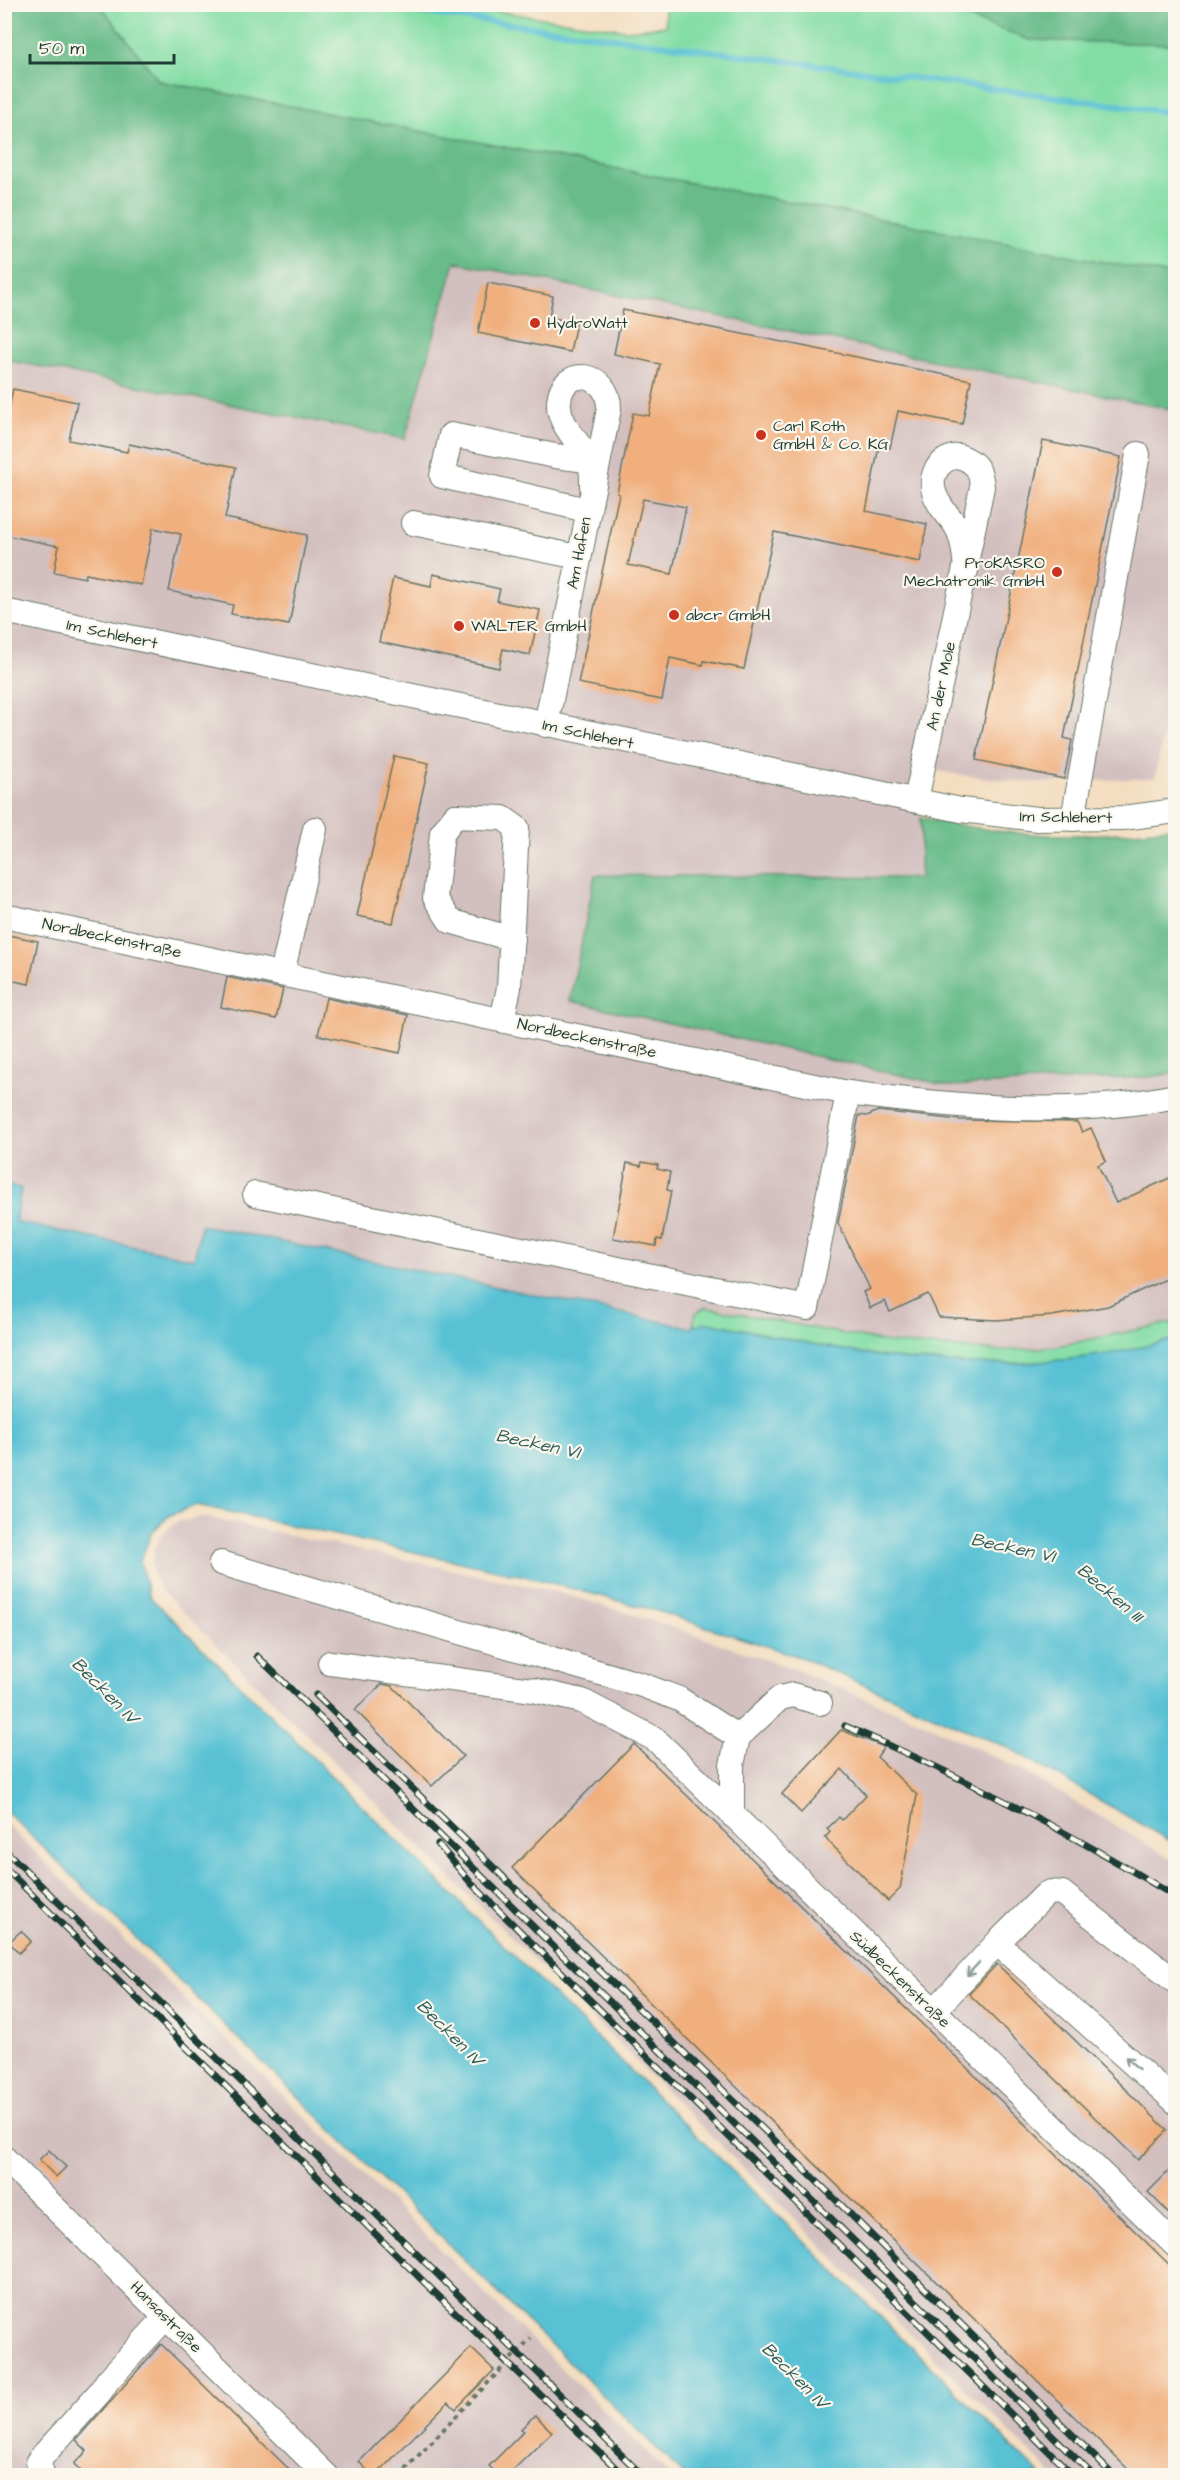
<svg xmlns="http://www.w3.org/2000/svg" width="1180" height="2480" viewBox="0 0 1180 2480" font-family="'Architects Daughter',sans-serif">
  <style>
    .industrial { fill: #d2bfbf }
    .green { fill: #82dda4; stroke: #508d6c; stroke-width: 1.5 }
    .forest { fill: #69bc8a; stroke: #447c5f; stroke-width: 1.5 }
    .water { fill: #58c1d4; stroke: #3c7f84; stroke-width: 1.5 }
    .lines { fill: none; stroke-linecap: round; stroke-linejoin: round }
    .stream { stroke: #58c1d4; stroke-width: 6 }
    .building { fill: #f0af7d; fill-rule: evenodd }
    .minor-casing { stroke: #697565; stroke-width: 26 }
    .path { stroke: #697565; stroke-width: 4; stroke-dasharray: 4.5 4.5; stroke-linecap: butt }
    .minor { stroke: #fff; stroke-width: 24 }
    .rail-casing { stroke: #1f3d34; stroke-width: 7 }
    .rail { stroke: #fbf7ec; stroke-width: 4.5; stroke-dasharray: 14; stroke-linecap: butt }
    .oneway { stroke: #8f9e9a }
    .poi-dot { fill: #c8321e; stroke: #fbf7ec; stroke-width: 2 }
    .labels { text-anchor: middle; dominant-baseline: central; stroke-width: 4.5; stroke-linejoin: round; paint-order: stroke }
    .poi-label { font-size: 16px; fill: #1f3d34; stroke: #fbf7ec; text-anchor: start }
    .street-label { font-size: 16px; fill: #1f3d34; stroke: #fbf7ec }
    .water-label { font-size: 18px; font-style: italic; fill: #2d5e5c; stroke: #fbf7ec }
  </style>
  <rect width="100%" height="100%" fill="#fbf7ec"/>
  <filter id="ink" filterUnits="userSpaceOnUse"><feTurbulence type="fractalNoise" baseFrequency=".0167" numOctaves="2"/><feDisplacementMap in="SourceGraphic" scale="12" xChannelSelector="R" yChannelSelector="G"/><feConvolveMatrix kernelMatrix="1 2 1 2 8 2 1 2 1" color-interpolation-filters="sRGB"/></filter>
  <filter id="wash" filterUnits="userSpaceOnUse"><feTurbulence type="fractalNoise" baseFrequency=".008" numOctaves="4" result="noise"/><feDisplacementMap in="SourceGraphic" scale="24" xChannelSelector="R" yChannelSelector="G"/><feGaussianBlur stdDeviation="1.35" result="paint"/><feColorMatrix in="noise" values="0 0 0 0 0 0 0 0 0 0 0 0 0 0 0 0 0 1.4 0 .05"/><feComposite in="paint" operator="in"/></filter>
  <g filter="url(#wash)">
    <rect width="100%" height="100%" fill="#f3dec1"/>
    <!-- industrial -->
    <g class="industrial">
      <polygon points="455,262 1175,410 1175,675 1155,778 1037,783 960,775 929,769 921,818 921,878 595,875 1149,1077 1175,1073 1175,1322 1053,1347 997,1351 891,1343 710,1307 696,1313 692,1328 201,1225 194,1259 14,1221 21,1188 4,1184 4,360 405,439"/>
      <polygon points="204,1517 561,1593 660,1623 801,1672 927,1724 1023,1771 1175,1861 1175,2475 1053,2475 161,1590 154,1577 152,1564 155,1548 162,1534 177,1522"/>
      <polygon points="5,1823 670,2475 5,2475"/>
    </g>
    <!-- green -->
    <g class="green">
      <polygon points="447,4 626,30 666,26 664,6 678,5 936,4 938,7 1030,40 1175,44 1175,274 1161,273 159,81 100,5"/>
      <path d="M705,1307l185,36 107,8 56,-4 122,-25 1,17c-79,21 -163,29 -244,23 -74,-5 -148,-25 -220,-39 -7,-1 -11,4 -19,2l3,-12z"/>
    </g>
    <!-- forest -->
    <g class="forest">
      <polygon points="4,5 100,5 159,81 1161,273 1175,274 1175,410 455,262 405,439 5,360"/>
      <polygon points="936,5 1175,5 1175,44 1030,40 938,7"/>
      <path d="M921,818c28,5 57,11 86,14 56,6 112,3 168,-5v246l-26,4 -200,9 -379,-85 25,-126 325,3z"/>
    </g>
    <!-- water -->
    <path class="water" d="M4,1185l17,3 -6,34 179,37 7,-34 491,103 1,-3 7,1 3,-3h9c72,14 146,34 220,39 81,6 165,-2 243,-23v505l-162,-94 -213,-93 -143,-46 -128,-34 -332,-72 -27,10 -18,17 -12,29 9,35 892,879h-357l-679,-665z"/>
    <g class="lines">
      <!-- stream -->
      <polyline class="stream" points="359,4 1176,113"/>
    </g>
    <g id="blocks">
      <!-- building -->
      <g class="building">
        <polygon points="488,283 553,296 549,317 576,323 570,352 478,333"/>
        <path d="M623,310l348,70 -9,44 -64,-13 -8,37 -11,-2 -13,65 61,13 -7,38 -146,-30 -30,137 -40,-8 -1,4 -33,-7 -8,42 -84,-17 41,-189 -2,-1 16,-80 16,3 11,-52 -46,-10zM643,499l43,8 -14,67 -44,-9z"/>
        <polygon points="13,389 77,402 69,440 127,452 129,444 236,467 225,518 307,535 289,625 231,614 233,605 169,591 181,534 153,528 141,585 86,574 85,578 54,572 59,546 4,535 4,433"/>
        <polygon points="1043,441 1121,457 1064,738 1072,740 1064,779 976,760"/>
        <polygon points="433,574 500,589 497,601 540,610 530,655 503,649 499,668 379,642 393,578 431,586"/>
        <polygon points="394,756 429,763 393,923 357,916"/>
        <polygon points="8,935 38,941 29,984 4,979 4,956"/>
        <polygon points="227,977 283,989 276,1019 221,1007"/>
        <polygon points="326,998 408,1015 400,1053 318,1035"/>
        <polygon points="878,1111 960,1120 1077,1122 1082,1132 1091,1128 1106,1161 1098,1165 1116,1203 1176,1175 1176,1274 1108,1306 1052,1316 996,1320 939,1317 928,1294 890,1312 885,1301 870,1308 863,1292 870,1289 838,1223 859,1115 867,1116"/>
        <polygon points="642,1162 658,1165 657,1169 670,1172 667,1190 671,1191 662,1240 657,1239 656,1246 613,1238 627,1163 641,1166"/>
        <polygon points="382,1684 392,1686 463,1756 432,1786 355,1710"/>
        <polygon points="841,1730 884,1747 877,1757 917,1795 900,1889 888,1901 825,1838 830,1832 827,1829 839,1817 842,1820 866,1795 842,1769 801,1813 782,1794"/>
        <polygon points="634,1744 1176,2271 1176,2475 1134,2475 512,1868"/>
        <polygon points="21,1931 31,1941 19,1953 9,1942"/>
        <polygon points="997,1964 1167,2130 1138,2160 969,1994"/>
        <polygon points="49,2150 66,2167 56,2177 39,2160"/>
        <polygon points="1176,2164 1176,2220 1148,2192"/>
        <polygon points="161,2344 192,2374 295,2475 85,2475 74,2464 87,2451 76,2440"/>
        <polygon points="471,2348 494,2370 456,2409 448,2402 376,2475 372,2475 359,2462"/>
        <polygon points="535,2415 552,2432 508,2475 499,2475 489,2466 524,2431 521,2429"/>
      </g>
    </g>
  </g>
  <g filter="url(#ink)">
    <use href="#blocks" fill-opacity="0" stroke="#697565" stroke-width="1.5"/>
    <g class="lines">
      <defs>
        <g id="minor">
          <polyline points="587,510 442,476 451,435 555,456 587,460"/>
          <polyline points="413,523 578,557"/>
          <polyline points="4,611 961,810 1037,819 1123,818 1176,811"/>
          <path d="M546,725l63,-316c1,-38 -47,-44 -50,-8 -2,26 25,42 32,67 1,5 1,12 1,18"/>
          <path d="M916,800l66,-313c-1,-17 -6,-25 -23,-31 -25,3 -33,26 -20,47 5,10 15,17 19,27 6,12 7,28 8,41"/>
          <polyline points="1073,819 1138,454"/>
          <path d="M4,916l844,177c108,14 220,25 328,3"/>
          <polyline points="282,974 315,829"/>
          <polyline points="502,1020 509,988 517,828 503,818 455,816 442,833 435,898 450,921 512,939"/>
          <polyline points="255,1194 807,1308 848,1093"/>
          <polyline points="221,1563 642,1685 679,1699 738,1737"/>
          <polyline points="330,1663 533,1690 582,1701 655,1739 1176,2246"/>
          <polyline points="732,1815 732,1765 738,1737 780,1698 793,1695 820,1703"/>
          <polyline points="997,1943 1046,1894 1051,1892 1062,1893 1176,1982"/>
          <polyline points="934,2011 997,1943 1176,2102"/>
          <polyline points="4,2158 327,2476"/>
          <polyline points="43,2476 38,2461 100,2392 108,2380 166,2317"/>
        </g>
      </defs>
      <!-- minor casing -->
      <use href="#minor" class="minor-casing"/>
      <!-- path -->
      <polyline class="path" points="399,2476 531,2338"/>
      <!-- minor -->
      <use href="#minor" class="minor"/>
      <defs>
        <g id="rail">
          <polyline points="257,1656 1094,2476"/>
          <polyline points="316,1695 835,2199 1114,2476"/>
          <path d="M845,1726c117,50 222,105 331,171"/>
          <polyline points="438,1844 471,1883 1074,2476"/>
          <polyline points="4,1849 643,2476"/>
          <polyline points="4,1867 423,2281 624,2476"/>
        </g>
      </defs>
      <!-- rail casing -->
      <use href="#rail" class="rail-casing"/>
      <!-- rail -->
      <use href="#rail" class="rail"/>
    </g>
    <!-- one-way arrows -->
    <defs><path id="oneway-shaft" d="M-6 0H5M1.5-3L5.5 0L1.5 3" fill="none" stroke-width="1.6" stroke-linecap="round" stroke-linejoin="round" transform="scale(1.5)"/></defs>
    <g class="oneway">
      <use href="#oneway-shaft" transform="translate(973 1969) rotate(133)"/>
      <use href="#oneway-shaft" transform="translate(1132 2063) rotate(-138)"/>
    </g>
  </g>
  <!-- markers -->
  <g class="poi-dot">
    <circle cx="535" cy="323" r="6"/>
    <circle cx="761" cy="435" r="6"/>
    <circle cx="1057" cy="572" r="6"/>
    <circle cx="674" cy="615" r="6"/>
    <circle cx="459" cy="626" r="6"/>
  </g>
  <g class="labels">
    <!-- poi labels -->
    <g class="poi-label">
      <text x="547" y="323">HydroWatt</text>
      <text x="773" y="426">Carl Roth<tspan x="773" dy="18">GmbH &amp; Co. KG</tspan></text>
      <text x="1045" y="563" text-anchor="end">ProKASRO<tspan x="1045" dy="18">Mechatronik GmbH</tspan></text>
      <text x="686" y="615">abcr GmbH</text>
      <text x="471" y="626">WALTER GmbH</text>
    </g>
    <!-- street labels -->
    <g class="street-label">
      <text transform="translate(579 553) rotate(-79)">Am Hafen</text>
      <text transform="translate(112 634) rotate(12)">Im Schlehert</text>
      <text transform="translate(941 686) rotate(-78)">An der Mole</text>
      <text transform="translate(588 734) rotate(12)">Im Schlehert</text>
      <text transform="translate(1066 817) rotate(1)">Im Schlehert</text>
      <text transform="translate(112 938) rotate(12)">Nordbeckenstraße</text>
      <text transform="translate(587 1038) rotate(12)">Nordbeckenstraße</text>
      <text transform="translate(900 1979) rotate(44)">Südbeckenstraße</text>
      <text transform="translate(166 2317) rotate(45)">Hansastraße</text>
    </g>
    <!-- water labels -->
    <g class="water-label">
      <text transform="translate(538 1444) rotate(12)">Becken VI</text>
      <text transform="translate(1013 1548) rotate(12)">Becken VI</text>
      <text transform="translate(1110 1593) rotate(40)">Becken III</text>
      <text transform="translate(105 1691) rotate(45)">Becken IV</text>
      <text transform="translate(450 2033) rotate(45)">Becken IV</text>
      <text transform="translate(795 2376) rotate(45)">Becken IV</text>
    </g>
  </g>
  <!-- margin -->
  <rect width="1180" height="2480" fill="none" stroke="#fbf7ec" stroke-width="24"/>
  <!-- scale -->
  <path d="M30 54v9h144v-9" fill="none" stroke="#1f3d34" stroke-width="3"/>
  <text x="39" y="54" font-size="18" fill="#1f3d34" stroke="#fbf7ec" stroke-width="4.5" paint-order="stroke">50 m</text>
</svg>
